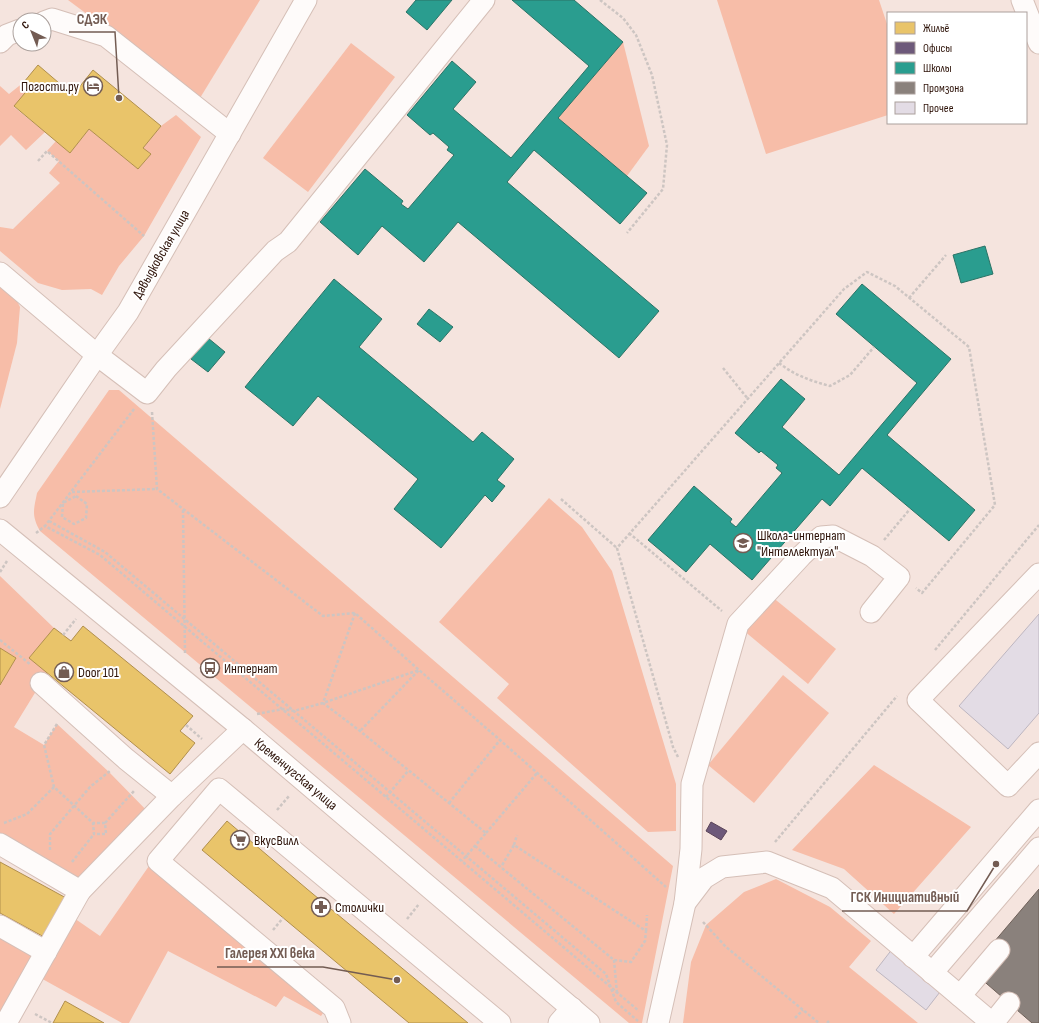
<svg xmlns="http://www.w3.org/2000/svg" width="1039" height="1023" viewBox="0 0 1039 1023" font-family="'Sofia Sans Condensed',sans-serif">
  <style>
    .green { fill: #f7bda8 }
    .homes { fill: #e9c46a; stroke: #b18f4d }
    .offices { fill: #6d597a; stroke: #5a4458 }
    .schools { fill: #2a9d8f; stroke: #2b7366 }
    .industry { fill: #8a817c; stroke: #6e6059 }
    .building { fill: #e3dce5; stroke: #bdb6c0 }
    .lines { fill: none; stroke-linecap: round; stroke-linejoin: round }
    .minor-casing { stroke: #d5bfb7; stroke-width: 23 }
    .path { stroke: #cdc5c2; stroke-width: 2.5; stroke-dasharray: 3 2; stroke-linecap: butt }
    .minor { stroke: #fefbfa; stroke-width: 21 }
    .labels { text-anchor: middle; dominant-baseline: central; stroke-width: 4; stroke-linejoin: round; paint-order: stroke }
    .poi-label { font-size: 14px; fill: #2d1208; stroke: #fff; text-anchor: start }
    .street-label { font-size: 14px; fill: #2d1208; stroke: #fff }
    .leader { fill: none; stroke: #735c53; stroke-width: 1.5 }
    .callout-dot { fill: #735c53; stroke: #fff; stroke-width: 1.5 }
    .callout-label { font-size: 15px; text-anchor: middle; font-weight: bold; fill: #735c53; stroke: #fff; stroke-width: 4; stroke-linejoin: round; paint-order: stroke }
  </style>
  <rect width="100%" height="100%" fill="#f5e4de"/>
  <!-- green -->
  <g class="green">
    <polygon points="68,0 260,0 200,98"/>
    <polygon points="717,0 879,0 888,27 888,115 766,154"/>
    <polygon points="623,42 649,146 627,176 558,118"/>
    <polygon points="351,43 395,77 308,192 263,158"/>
    <polygon points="24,82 30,87 14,107 45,132 26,150 11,135 0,146 0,86 9,94"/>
    <polygon points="176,115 201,137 144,236 119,266 102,295 91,289 62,290 38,283 0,251 0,227 13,229 60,183 49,173 59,161 47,151 56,141 70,153 89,129 138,169 151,154 143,148 161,126"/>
    <polygon points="0,282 13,293 20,307 17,343 0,409"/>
    <path d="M109,390h10l554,476 -31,157h-13l-589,-492c-9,-16 -6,-22 -3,-38z"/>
    <polygon points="549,498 582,527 612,571 676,784 676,831 648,832 497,698 509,684 439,622"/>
    <polygon points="0,576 54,628 29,658 49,674 41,683 14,727 44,745 57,724 109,772 152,816 80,891 0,844 0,685 16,658 0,648"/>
    <polygon points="771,596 836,649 808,684 743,630"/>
    <polygon points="783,675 829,713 754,803 708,765"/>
    <polygon points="874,765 971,827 894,914 844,869 792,850"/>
    <polygon points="149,866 328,1006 321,1016 284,996 276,1007 168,951 129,1023 122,1023 37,976 71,916 100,936"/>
    <polygon points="776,879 830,907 871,941 849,967 918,1023 683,1023 691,962 706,925 744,892"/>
    <polygon points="0,926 46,952 0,1023"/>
  </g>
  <!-- homes -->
  <g class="homes">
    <polygon points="38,65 73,95 93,70 161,126 143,148 151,154 138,169 89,129 70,153 14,106 30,87 24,82"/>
    <polygon points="83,626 193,716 180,731 195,743 170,774 29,658 54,628 71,641"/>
    <polygon points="0,648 16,658 0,685"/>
    <polygon points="227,821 307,889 468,1023 409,1023 202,850"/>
    <polygon points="0,862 68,899 46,938 0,913"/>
    <polygon points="65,1001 104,1023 53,1023"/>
  </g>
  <!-- offices -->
  <polygon class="offices" points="711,822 727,831 721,840 706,831"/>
  <!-- schools -->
  <g class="schools">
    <polygon points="416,0 452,0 427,30 406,12"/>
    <polygon points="512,0 574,0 623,42 558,118 647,193 620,224 534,150 507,182 659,311 619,358 458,222 424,262 382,226 358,255 320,222 365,169 403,201 401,204 408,209 454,155 447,150 449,147 433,133 430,135 407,115 452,61 476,82 453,109 511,158 589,66"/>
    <polygon points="985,246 993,274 961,283 953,255"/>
    <polygon points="334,279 382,319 359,347 473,442 482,432 514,459 497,480 505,486 492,502 485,495 441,548 394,509 418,479 318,396 293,426 245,387"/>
    <polygon points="862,284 951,359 887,435 975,510 949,541 862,468 830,506 822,499 752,580 710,544 686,572 648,540 694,486 732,519 730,522 736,527 782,473 776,468 778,465 761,451 759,453 735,433 781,379 805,399 782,427 839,475 917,383 836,314"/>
    <polygon points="429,309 453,327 440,342 417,324"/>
    <polygon points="208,338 225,352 208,372 191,359"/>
  </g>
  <!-- industry -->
  <polygon class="industry" points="1039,889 1039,1023 1032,1023 979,977 994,942"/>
  <!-- building -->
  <g class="building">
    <polygon points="1039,614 1039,713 1008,749 959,706"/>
    <polygon points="893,948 943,988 926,1010 876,970"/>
  </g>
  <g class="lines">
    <defs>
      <g id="minor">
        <polyline points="1022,0 1039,43"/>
        <polyline points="44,22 52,19 106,36 230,134"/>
        <polyline points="0,42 7,35 20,30"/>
        <polyline points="0,273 97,355 147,393 166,369 275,251 288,242 484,0"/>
        <polyline points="0,497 97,355 128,312 306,0"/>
        <polyline points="0,530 243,729 589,1023"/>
        <polyline points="1039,574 918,700 1008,786 1039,753"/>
        <polyline points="41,683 126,759 172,796 243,729"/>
        <polyline points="0,844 80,891 172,796"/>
        <polyline points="685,903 691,849 692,784 738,624 801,556 821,537 833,536 872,556 899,577 871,612"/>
        <polyline points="0,926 46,952"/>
        <polyline points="913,957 1039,810"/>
        <polyline points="932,973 1039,848"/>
        <polyline points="960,996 999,950"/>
        <polyline points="6,1023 80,891"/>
        <polyline points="340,1023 334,1008 158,861 219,789 500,1023"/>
        <polyline points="559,1023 572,1008"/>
        <polyline points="658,1023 685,903 704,878 722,867 767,862 832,888 992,1023"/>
        <polyline points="993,1023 1009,1003"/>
      </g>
    </defs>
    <!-- minor casing -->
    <use href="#minor" class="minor-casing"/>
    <!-- path -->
    <g class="path">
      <polyline points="600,0 623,18 636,35 652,75 667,145 663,189 627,233"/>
      <polyline points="38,161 47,151 144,236"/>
      <polyline points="909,298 946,255"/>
      <path d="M779,363c15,12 32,18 51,23l20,-11 24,-28"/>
      <polyline points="723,368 748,399"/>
      <polyline points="134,409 45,526 100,555 639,1011"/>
      <polyline points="152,412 157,489 323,616 355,613 419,670 500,740 666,887"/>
      <polyline points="72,492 157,489"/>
      <polygon points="76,496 87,504 86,518 74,524 62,517 63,503"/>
      <polyline points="561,499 617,548"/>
      <polyline points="183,510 185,653"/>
      <polyline points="49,521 105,552 606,974 616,1002 638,1021"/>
      <polyline points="36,533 45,526"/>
      <polyline points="629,533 722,611"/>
      <polyline points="884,540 910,509"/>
      <polyline points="0,572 7,561"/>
      <polyline points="355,613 323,703 360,731 486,833 462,861"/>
      <polyline points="63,635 76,619"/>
      <polyline points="0,640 31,665"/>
      <polyline points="935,650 1039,525"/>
      <polyline points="257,714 283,709 294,711 323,703 419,670 360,731"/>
      <polyline points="57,724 44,745 54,787 93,823 94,834 106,834 105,823 93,823"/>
      <polyline points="186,725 202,739"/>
      <polyline points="678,757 673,747 617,548 844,289 867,272 895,286 969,347 995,505 922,593 916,588"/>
      <polyline points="386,797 408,771"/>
      <polyline points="449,803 500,740"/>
      <polyline points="277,810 289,796"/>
      <polyline points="4,823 27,814 54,787"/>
      <polyline points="105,823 134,791"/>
      <polyline points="486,833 537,773"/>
      <polyline points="775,842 897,696"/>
      <polyline points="514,845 517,835"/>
      <polyline points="475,846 614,960 631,962 645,941 646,931 514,845 501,867"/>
      <polyline points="50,850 50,834 90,787 110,771"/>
      <polyline points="72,862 94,834"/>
      <polyline points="407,919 419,904"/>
      <polyline points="703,922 726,947 819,1023"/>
      <polyline points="273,930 283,918"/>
      <polyline points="646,931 647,915"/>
      <polyline points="614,960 617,993"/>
      <polyline points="35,1014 52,1023"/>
      <polyline points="795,1018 803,1010"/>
      <polyline points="827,1023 829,1021"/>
    </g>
    <!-- minor -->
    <use href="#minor" class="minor"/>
  </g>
  <!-- icons -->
  <defs>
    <symbol id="hotel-ring" viewBox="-11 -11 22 22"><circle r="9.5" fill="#fff" stroke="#735c53" stroke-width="1.5"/><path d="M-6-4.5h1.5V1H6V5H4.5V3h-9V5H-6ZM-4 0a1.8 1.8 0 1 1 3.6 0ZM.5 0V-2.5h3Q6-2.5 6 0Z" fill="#735c53"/></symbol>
    <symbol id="school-ring" viewBox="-11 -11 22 22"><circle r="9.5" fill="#fff" stroke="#735c53" stroke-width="1.5"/><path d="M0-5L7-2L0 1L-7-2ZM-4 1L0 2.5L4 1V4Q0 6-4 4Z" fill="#735c53"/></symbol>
    <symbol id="bus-ring" viewBox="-11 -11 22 22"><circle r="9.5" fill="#fff" stroke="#735c53" stroke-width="1.5"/><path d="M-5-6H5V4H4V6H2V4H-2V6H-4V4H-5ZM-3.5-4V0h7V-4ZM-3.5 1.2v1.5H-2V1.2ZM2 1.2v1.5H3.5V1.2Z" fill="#735c53"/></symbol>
    <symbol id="shop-ring" viewBox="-11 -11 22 22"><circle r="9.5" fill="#fff" stroke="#735c53" stroke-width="1.5"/><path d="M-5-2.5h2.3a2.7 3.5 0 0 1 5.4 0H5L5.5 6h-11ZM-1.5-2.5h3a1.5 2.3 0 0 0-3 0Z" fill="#735c53"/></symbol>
    <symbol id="supermarket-ring" viewBox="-11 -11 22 22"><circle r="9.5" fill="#fff" stroke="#735c53" stroke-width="1.5"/><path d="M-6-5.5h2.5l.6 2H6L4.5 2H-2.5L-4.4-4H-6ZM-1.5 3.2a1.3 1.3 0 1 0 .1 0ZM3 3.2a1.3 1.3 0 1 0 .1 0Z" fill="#735c53"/></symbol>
    <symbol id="pharmacy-ring" viewBox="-11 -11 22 22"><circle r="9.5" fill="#fff" stroke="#735c53" stroke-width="1.5"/><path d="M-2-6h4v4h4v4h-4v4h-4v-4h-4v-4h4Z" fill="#735c53"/></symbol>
  </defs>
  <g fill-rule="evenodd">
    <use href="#hotel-ring" x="82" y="75" width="22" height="22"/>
    <use href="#school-ring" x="732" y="532" width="22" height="22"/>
    <use href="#bus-ring" x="199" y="657" width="22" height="22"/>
    <use href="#shop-ring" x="53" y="661" width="22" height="22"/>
    <use href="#supermarket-ring" x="229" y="829" width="22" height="22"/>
    <use href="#pharmacy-ring" x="310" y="896" width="22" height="22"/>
  </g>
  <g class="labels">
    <!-- poi labels -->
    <g class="poi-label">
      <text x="79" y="86" text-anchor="end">Погости.ру</text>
      <text x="757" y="535">Школа-интернат<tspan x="757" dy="16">"Интеллектуал"</tspan></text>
      <text x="224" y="668">Интернат</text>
      <text x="78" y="672">Door 101</text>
      <text x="254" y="840">ВкусВилл</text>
      <text x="335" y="907">Столички</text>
    </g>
    <!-- street labels -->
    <g class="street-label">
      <text transform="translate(161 254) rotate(-60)">Давыдковская улица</text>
      <text transform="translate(296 774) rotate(40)">Кременчугская улица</text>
    </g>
  </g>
  <!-- callouts -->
  <path class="leader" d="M119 98L115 32H69M996 864L967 911H842M397 980L323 967H217"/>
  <g class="callout-dot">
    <circle cx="119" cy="98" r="4"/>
    <circle cx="996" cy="864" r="4"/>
    <circle cx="397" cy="980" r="4"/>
  </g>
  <g class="callout-label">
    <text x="92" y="24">СДЭК</text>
    <text x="905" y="902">ГСК Инициативный</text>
    <text x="270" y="958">Галерея XXI века</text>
  </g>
  <!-- legend -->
  <rect x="887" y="12" width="140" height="112" fill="#ffffff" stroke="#aba09c"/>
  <rect x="895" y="22" width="20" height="12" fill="#e9c46a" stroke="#aba09c"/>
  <text x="923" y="32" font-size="12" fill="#2d1208">Жильё</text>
  <rect x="895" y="42" width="20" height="12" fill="#6d597a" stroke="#aba09c"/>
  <text x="923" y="52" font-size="12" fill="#2d1208">Офисы</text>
  <rect x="895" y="62" width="20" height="12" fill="#2a9d8f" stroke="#aba09c"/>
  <text x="923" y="72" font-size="12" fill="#2d1208">Школы</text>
  <rect x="895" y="82" width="20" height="12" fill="#8a817c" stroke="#aba09c"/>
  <text x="923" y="92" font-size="12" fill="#2d1208">Промзона</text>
  <rect x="895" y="102" width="20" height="12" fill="#e3dce5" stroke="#aba09c"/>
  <text x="923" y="112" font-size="12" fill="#2d1208">Прочее</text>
  <!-- north arrow -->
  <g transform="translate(32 32) rotate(317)"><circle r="19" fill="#ffffff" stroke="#aba09c"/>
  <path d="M0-3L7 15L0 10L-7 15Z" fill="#735c53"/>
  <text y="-6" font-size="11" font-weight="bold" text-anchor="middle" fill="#2d1208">С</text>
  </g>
</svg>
